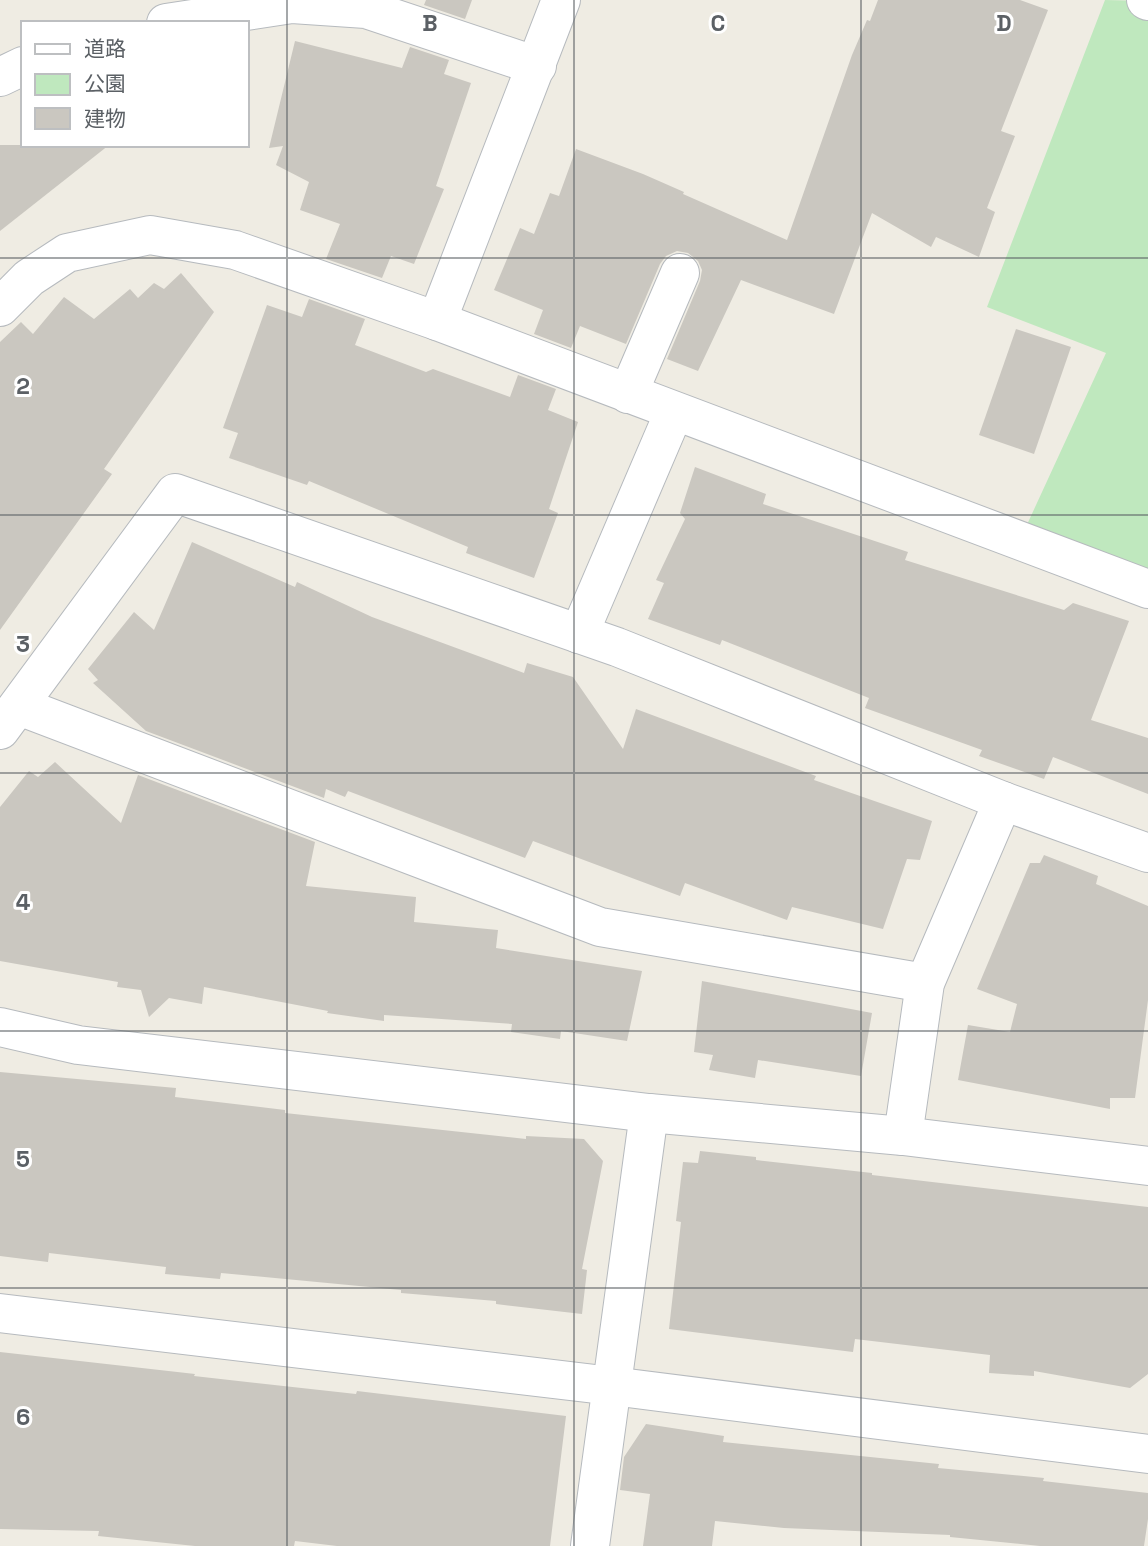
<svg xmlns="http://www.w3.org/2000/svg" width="1148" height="1546" viewBox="0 0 1148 1546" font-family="'Space Grotesk','Noto Sans JP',sans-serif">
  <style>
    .green { fill: #bfe8be }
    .building { fill: #cac7c0 }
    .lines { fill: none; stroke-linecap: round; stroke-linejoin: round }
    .minor-casing { stroke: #b6babe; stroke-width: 40 }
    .minor { stroke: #fff; stroke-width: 38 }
    .grid { fill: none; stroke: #5b6065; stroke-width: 2; stroke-opacity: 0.55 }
    .grid-label { font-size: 23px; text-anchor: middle; font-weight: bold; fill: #5b6065; stroke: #fff; stroke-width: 6; stroke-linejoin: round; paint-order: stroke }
  </style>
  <rect width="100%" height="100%" fill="#efece3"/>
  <!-- green -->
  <polygon class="green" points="1105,0 1148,1 1148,590 1019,542 1106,353 987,307"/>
  <!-- building -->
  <g class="building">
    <polygon points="426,0 472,0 465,19 424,5"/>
    <polygon points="878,0 1020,0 1048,10 1001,131 1015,136 987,208 995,212 979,257 936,237 931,247 872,213 834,314 741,280 698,371 667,359 700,281 702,270 698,261 688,253 677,251 666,256 660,264 626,344 580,326 571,348 534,334 543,310 494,290 520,228 534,234 550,193 559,196 576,149 643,174 684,192 683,194 787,240 852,55 867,20 870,21"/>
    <polygon points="295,41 402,68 410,47 449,60 444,74 471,83 436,186 444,189 414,264 391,256 382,278 326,259 340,224 300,210 309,182 276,165 283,146 269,148"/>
    <polygon points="0,145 109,145 0,231"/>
    <polygon points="181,273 214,312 104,469 112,474 0,630 0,342 21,322 33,334 64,297 94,319 130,289 138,298 154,283 164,289"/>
    <polygon points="309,299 365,319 355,345 426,372 433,369 510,397 518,375 556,389 548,410 578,422 549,509 558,513 534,578 466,553 468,547 309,481 307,485 229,458 238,433 223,428 267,305 302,317"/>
    <polygon points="1016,329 1071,347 1034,454 979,435"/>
    <polygon points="695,467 766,494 763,504 908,552 905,560 1064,610 1073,603 1129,621 1091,720 1148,738 1148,794 1053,757 1044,779 979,756 982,750 865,708 869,698 722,640 720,645 648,619 664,583 656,580 685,519 680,513"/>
    <polygon points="192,542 295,587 297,582 372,617 524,673 527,663 573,677 623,749 636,709 816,776 814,780 932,821 920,860 907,859 883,929 792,907 787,920 685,883 680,896 533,841 525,858 348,791 345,797 326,789 324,798 146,731 93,683 98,680 88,669 134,612 154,630"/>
    <polygon points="55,762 121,823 138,775 315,842 306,886 416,897 414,922 498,930 496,948 642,971 627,1041 561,1031 560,1039 511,1032 512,1024 384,1015 384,1021 327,1013 328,1011 204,987 202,1004 169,998 149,1017 141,990 117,987 118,982 0,961 0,807 29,771 38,777"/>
    <polygon points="1044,855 1098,876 1096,884 1148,906 1148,1000 1135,1098 1110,1098 1110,1109 958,1080 968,1025 1010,1032 1017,1004 977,989 1030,863 1040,863"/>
    <polygon points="702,981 872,1013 861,1076 758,1060 755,1078 709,1070 713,1055 694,1052"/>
    <polygon points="0,1072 176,1088 175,1097 285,1110 285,1113 526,1139 526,1136 584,1139 603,1161 582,1269 587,1270 582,1314 496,1304 496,1301 401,1293 401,1290 221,1273 220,1279 165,1274 166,1267 49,1253 48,1262 0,1256"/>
    <polygon points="700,1151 756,1157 756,1160 872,1173 872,1175 1148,1207 1148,1374 1130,1388 1034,1371 1034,1376 989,1373 990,1355 855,1339 853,1352 669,1329 681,1222 676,1221 683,1162 698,1163"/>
    <polygon points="0,1352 195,1374 194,1376 356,1394 357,1391 566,1416 550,1546 337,1546 295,1541 294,1546 195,1546 98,1536 99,1531 0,1529"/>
    <polygon points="646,1424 724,1436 723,1442 939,1464 938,1468 1044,1478 1043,1481 1148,1493 1148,1519 1144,1546 1040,1546 950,1537 950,1535 784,1528 715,1521 712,1546 643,1546 650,1494 620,1490 624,1457"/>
  </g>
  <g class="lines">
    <defs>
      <g id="minor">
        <polyline points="1146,0 1148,1"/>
        <polyline points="166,23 292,4 366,9 537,66"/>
        <polyline points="0,77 23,66"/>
        <polyline points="0,307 29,278 67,253 150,235 235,250 437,321 1148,589"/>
        <polyline points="437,321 561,0"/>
        <polyline points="628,394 680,273"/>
        <polyline points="579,634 674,412"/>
        <polyline points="19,706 600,927 925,983"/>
        <polyline points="0,730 175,493 617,647 1003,801 1148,853"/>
        <polyline points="0,1027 78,1045 649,1113 903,1136 1148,1166"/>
        <polyline points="903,1136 925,983 1003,801"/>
        <polyline points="0,1313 612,1386 1148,1454"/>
        <polyline points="590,1546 649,1113"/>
      </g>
    </defs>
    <!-- minor casing -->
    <use href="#minor" class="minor-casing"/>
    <!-- minor -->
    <use href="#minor" class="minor"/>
  </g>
  <!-- grid -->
  <path class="grid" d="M287,0v1546M574,0v1546M861,0v1546M0,258h1148M0,515h1148M0,773h1148M0,1031h1148M0,1288h1148"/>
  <g class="grid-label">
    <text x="430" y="31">B</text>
    <text x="718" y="31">C</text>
    <text x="1004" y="31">D</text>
    <text x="23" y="394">2</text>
    <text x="23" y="652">3</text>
    <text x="23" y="910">4</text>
    <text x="23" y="1167">5</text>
    <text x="23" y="1425">6</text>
  </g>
  <!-- legend -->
  <rect x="21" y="21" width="228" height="126" fill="#ffffff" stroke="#bdbfc1" stroke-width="2"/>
  <rect x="35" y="44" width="35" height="10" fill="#ffffff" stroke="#bdbfc1" stroke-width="2"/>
  <text x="84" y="56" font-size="21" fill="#5b6065">道路</text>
  <rect x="35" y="74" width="35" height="21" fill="#bfe8be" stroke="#bdbfc1" stroke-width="2"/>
  <text x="84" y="91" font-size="21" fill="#5b6065">公園</text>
  <rect x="35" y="108" width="35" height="21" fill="#cac7c0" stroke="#bdbfc1" stroke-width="2"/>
  <text x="84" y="126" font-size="21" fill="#5b6065">建物</text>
</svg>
